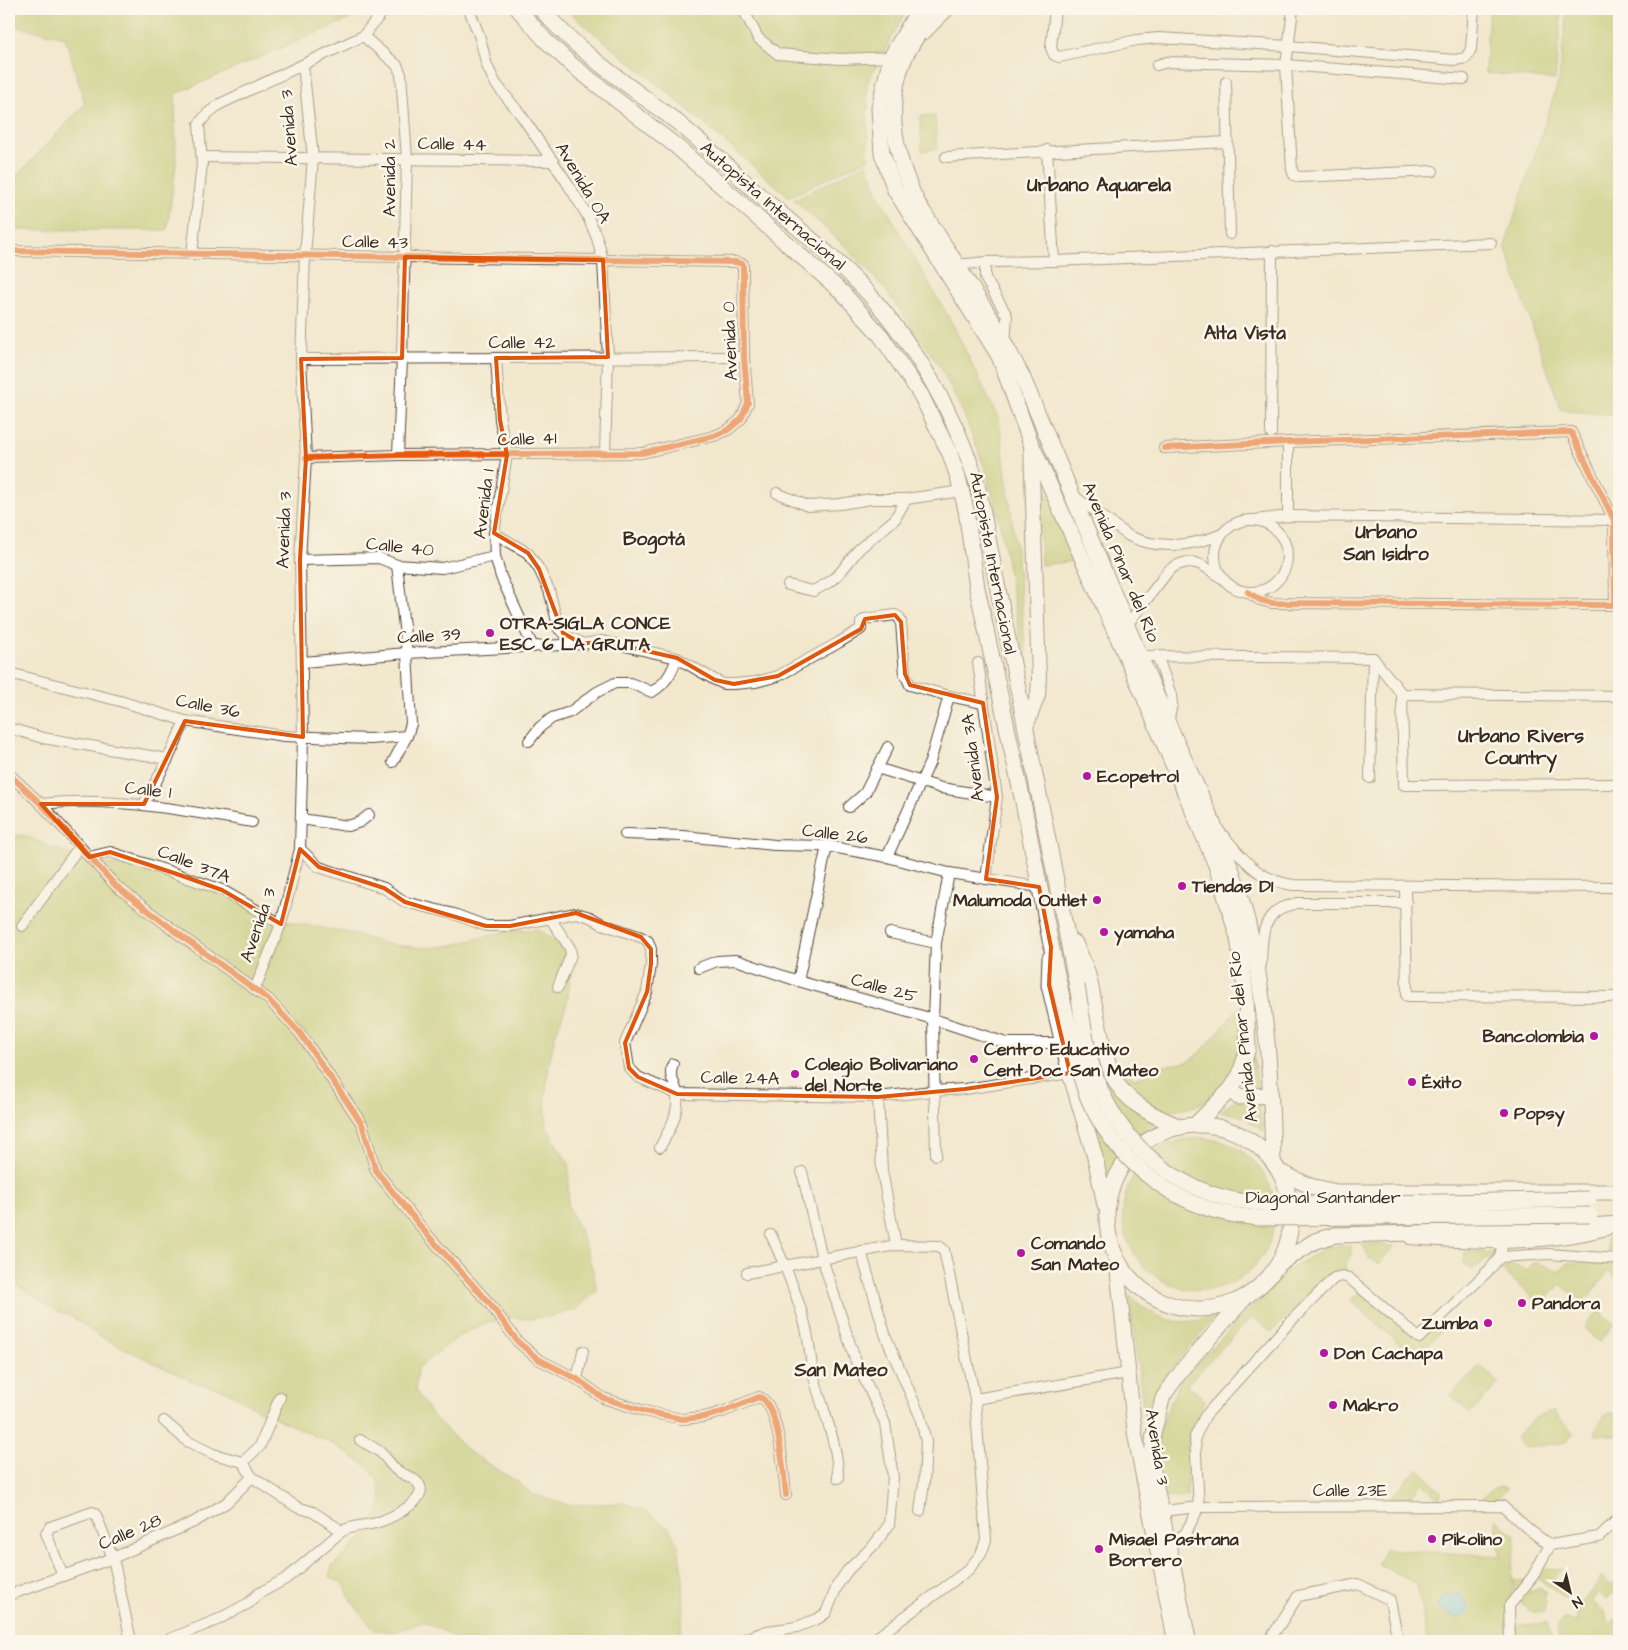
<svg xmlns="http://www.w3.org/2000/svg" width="1628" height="1650" viewBox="0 0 1628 1650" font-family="'Architects Daughter',sans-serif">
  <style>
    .green { fill: #b7c668; stroke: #797843 }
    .water { fill: #62c6e0; stroke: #4e787f }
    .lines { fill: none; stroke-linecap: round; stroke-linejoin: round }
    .street-casing { stroke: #564638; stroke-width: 12 }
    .secondary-casing { stroke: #564638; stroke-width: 16 }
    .primary-casing { stroke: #564638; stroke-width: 17 }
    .street { stroke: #fff; stroke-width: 10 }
    .secondary { stroke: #fff; stroke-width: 14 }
    .primary { stroke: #fff; stroke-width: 15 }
    .primary-bridge-casing { stroke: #564638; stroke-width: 17; stroke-linecap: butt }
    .primary-bridge { stroke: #fff; stroke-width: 15 }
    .cycleway-casing { stroke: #fbf7ec; stroke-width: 9 }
    .cycleway { stroke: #e8590c; stroke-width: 6 }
    .marked { fill: none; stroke: #df570d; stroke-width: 4; stroke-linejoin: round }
    .poi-dot { fill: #b5179e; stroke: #fbf7ec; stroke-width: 2 }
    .labels { text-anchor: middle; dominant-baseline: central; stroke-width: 5; stroke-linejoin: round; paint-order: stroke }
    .street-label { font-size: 18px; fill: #3b2a1e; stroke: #fbf7ec }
    .poi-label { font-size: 18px; font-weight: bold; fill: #3b2a1e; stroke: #fbf7ec; text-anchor: start }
    .neighbourhood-label { font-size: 19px; font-weight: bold; fill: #3b2a1e; stroke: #fbf7ec }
  </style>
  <rect width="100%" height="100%" fill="#fbf7ec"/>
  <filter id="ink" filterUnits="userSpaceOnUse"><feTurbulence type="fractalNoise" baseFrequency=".02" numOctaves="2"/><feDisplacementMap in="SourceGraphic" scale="10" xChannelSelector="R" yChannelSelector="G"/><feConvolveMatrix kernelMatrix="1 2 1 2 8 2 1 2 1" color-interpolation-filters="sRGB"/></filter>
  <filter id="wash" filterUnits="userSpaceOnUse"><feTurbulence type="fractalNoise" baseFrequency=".0096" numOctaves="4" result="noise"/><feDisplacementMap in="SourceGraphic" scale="20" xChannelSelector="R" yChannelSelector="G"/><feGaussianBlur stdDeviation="1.12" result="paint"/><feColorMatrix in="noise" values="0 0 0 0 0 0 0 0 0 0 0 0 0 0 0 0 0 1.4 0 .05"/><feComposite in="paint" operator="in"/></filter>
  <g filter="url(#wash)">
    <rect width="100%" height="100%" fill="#f2e8ce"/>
    <!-- green -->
    <g class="green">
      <polygon points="9,9 360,9 354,17 175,94 176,165 167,230 17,230 9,227 9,184 85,104 65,37 9,25"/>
      <polygon points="565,9 907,9 867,83 868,159 789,197 673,97"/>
      <polygon points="1489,9 1562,9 1555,80 1485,73"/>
      <polygon points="1567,9 1619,9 1619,416 1561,410 1505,246 1559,80"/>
      <polygon points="920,116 935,116 937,149 922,151"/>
      <polygon points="867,163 879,196 954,327 999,420 1016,550 1030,692 999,519 986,471 964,415 941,368 885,289 847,248 794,200"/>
      <polygon points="1038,470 1076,561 1041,565"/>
      <polygon points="23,835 63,852 111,865 147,867 171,874 281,920 354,934 391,945 431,948 453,945 510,930 538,930 564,948 571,974 567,1003 555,1036 549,1065 545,1099 547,1126 558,1147 569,1164 568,1206 580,1231 593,1271 597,1291 576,1310 554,1316 531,1319 507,1317 481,1325 459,1336 418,1368 415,1390 431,1414 469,1452 518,1482 532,1494 568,1505 625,1503 646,1511 669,1528 678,1545 683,1578 684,1608 680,1636 677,1641 456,1641 445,1632 423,1622 394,1632 375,1630 364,1618 350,1599 345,1585 330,1577 332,1566 366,1535 379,1510 382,1497 376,1477 364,1464 333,1444 262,1412 226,1391 194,1382 99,1336 72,1317 55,1310 9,1280 9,836"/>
      <path d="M1239,1007l8,3c-4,21 -4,47 -17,66 -30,47 -88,45 -111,-6l11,-1 3,9 11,-2v-6l43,-8 14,-10z"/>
      <path d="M1252,1047c5,28 6,57 11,85l-18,-15 -25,-6c26,-17 33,-34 32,-64z"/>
      <path d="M1109,1078l49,44c-20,13 -38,32 -47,54l-6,1 -20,-92z"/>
      <circle cx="1199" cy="1214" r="76"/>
      <polygon points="1619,1235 1619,1248 1607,1250 1607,1238"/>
      <polygon points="1362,1243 1394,1246 1379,1264 1369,1259"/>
      <polygon points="1340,1245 1351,1246 1351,1255 1345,1264 1347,1278 1327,1277 1272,1332 1252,1317 1187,1384 1205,1400 1191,1429 1188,1449 1187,1497 1160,1498 1155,1465 1160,1427 1179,1383 1283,1274 1324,1248"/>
      <polygon points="1465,1252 1493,1253 1493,1256 1471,1270 1464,1265"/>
      <polygon points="1534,1261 1559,1272 1567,1263 1619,1261 1619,1281 1609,1271 1583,1303 1561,1284 1542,1303 1538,1303 1503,1271 1511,1264 1528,1271"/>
      <polygon points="1362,1291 1412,1336 1419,1330 1441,1331 1419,1354 1411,1354 1350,1300"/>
      <path d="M1129,1295c29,26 48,33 87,21l-54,64 -13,23 -4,20z"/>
      <polygon points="1598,1311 1614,1325 1599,1342 1584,1328"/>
      <polygon points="1480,1365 1499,1383 1470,1414 1451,1395"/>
      <polygon points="1553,1411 1574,1433 1567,1442 1524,1448 1515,1438 1534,1418"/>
      <polygon points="1614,1413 1619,1418 1619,1435 1595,1435 1597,1428 1605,1415"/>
      <polygon points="1418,1468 1441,1491 1440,1501 1422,1483 1402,1506 1385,1503"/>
      <path d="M1500,1486l7,2 -11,13 -16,2c5,-9 10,-13 20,-17z"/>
      <polygon points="1495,1518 1515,1535 1508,1641 1427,1641 1417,1584 1378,1564 1385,1549 1500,1556"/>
      <polygon points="1535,1568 1562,1569 1553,1579 1568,1593 1564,1598 1534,1575"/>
      <polygon points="1602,1577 1611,1585 1619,1577 1619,1598 1613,1594 1607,1600 1598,1593 1591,1602 1605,1612 1610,1625 1616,1619 1619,1622 1619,1641 1566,1641 1564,1637 1558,1636 1558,1626 1563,1619 1577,1622 1577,1609"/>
      <path d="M1513,1580l14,1 1,11 12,-5 7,5 -3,4 2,6 -2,10c-11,3 -16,-2 -23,-10v-3h-7z"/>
      <polygon points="1547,1623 1551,1638 1548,1641 1512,1641 1512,1626"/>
    </g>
    <!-- water -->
    <polygon class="water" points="1460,1593 1470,1611 1459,1619 1438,1607 1443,1596"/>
  </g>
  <g filter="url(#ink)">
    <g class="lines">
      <defs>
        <g id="street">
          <polyline points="469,9 480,38 487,66 496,84 521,115 566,181 587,215 597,238 603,260 608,357 605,452"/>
          <polyline points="743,9 758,38 778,54 840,59 891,57"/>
          <polyline points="1055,9 1051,48 1054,55 1059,57 1137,40 1159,38 1289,46 1455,60 1466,58 1471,49 1474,9"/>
          <polyline points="1293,9 1286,65 1292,170 1294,175 1299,177 1433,171"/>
          <polyline points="925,34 950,9"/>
          <polyline points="363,36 397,65 401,74 407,159 402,358 398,455"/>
          <polyline points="1157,65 1167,62 1286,65 1464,79"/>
          <polyline points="1226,82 1230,234"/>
          <polyline points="1047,150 1054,261"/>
          <polyline points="202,157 553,161"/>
          <polyline points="946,157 1227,142"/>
          <polyline points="9,251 735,262 743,264 744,357 748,403 741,419 728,430 714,436 642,453 398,455 306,458"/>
          <polyline points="192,254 202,164 199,124 208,113 220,104 363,36 385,9"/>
          <polyline points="987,262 985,269 985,278 1005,312 1007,317 1005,342"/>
          <polyline points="956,265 987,262 1054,261 1491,243"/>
          <polyline points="496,358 500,420 507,455 494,533 495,556 501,577 533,647"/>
          <polyline points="301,359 744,357"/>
          <polyline points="1271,433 1272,251"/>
          <polyline points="1288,442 1288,516"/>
          <polyline points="1164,448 1288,442 1571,432 1614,520 1615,605 1272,603 1260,600 1248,592"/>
          <polyline points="777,493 808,506 840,504 871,499 906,499 962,491"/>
          <path d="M1074,496l55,40c29,14 65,10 93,-2"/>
          <polyline points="1254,520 1288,516 1614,520"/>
          <circle cx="1251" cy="556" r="36"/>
          <polyline points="494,533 528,553 539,569 549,590 559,629 568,636 581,643"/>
          <polyline points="300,560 379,558 397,565 442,568 495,556"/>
          <polyline points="788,585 813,591 828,583 839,574 859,549 895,519 906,499"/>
          <path d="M1127,625l42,-55c20,-15 34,-6 51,7"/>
          <polyline points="1157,655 1171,695 1172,704 1168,723"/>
          <polyline points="1141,656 1373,658 1402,694 1404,785 1619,784"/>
          <polyline points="303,662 407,653 582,644 603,641 677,658 715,680 724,684 734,684 756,682 778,676 838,643 861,629 861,622 865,619 895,615 899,617 901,622 905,674 910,685 949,696 983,703"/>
          <polyline points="978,663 997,797 986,879"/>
          <polyline points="9,673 120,701 185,721 284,736 370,739 407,736"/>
          <polyline points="1402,694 1619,696"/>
          <polyline points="9,728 43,738 168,759"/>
          <path d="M529,741l11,-14 12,-9 18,-6 27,-20 18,-9h15l22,9c14,-9 19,-18 25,-34"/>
          <polyline points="393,762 407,736 411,724 407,653 397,565"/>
          <polyline points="877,768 941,788 997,797"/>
          <path d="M9,774l32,30 75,82 68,52 84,61 32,34 62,91 14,47 49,61 65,72 28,38 20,17 39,20 26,19 41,13 38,8 22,-2 18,-5 37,-15c20,5 25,79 27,98"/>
          <polyline points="1370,778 1373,658"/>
          <path d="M41,804c70,-8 141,6 211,18"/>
          <polyline points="144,804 168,759 185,721"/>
          <polyline points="849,807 865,793 888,747"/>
          <polyline points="301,819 348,826 360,822 369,815"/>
          <path d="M1221,833c24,27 34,46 72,52l326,2"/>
          <polyline points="625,834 683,836 775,845 827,846 887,857 949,873 1039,887"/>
          <polyline points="300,849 319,867 384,888 405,902 454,914 486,926 510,926 576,913 590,917 602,924 641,937 648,941 651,949 651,964 647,992 625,1043 629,1068 638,1077 677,1094 878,1097 933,1091 965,1089 1070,1073"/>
          <polyline points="89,857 110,852 174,873 222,890 281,924"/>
          <polyline points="887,857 930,762 949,696"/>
          <polyline points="1405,886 1407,996 1619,997"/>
          <polyline points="550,918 570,948 571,955 558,987"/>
          <polyline points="22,926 79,847"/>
          <polyline points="890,933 936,943"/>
          <path d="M1261,965c1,-20 -1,-46 20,-57 5,-2 11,-3 16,-5h109"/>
          <polyline points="699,968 717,961 736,960 798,981 933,1019 1006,1043 1063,1043"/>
          <polyline points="798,981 827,846"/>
          <polyline points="255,989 281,924 300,849 303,737 300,560 306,458 301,359 305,256 313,158 303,65"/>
          <polyline points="878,1097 882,1171 896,1245"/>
          <path d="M660,1147c10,-18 19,-32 17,-53 -1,-12 -10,-17 -4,-30"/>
          <polyline points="936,1155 933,1019 936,943 949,873"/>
          <path d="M771,1235c13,28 26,59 34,89 5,18 5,36 9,53 9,35 24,65 24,101"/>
          <path d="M1410,1239c66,5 134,8 197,-9"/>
          <polyline points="861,1251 886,1337 920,1416 926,1442 924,1483 920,1511"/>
          <polyline points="1500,1257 1548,1254 1619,1259"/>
          <polyline points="747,1273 896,1245 939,1246 944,1250 975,1399 986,1540 981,1554 968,1570 872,1641"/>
          <polyline points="577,1379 583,1351"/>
          <polyline points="975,1399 1128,1373"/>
          <polyline points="164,1421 187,1441 213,1454 243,1462 252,1477 297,1507 313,1512 342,1531"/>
          <polyline points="243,1462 260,1446 280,1397"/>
          <polyline points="1199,1507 1195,1437 1205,1416 1290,1322 1334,1278 1342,1276 1349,1278 1419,1338 1490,1269 1500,1257 1503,1242"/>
          <polyline points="1162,1511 1199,1507 1502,1506 1532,1532 1550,1545 1599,1537 1619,1518"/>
          <polyline points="1168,1544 1185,1534 1199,1507"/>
          <polyline points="63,1576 46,1533 50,1527 93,1512 96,1515 113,1558 131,1641"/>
          <polyline points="9,1595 113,1558 194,1522 226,1503 252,1477"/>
          <path d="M165,1641l52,-21 32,-17 9,-9 29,-16 55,-47c11,-6 22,-5 34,-8 12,-4 56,-23 42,-40 -6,-7 -16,-8 -23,-14 -5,-5 -9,-12 -15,-17 -6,-5 -14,-8 -20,-12"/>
          <polyline points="739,1641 767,1631 797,1627 819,1618 826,1613 838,1584 848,1570 874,1545 889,1525 893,1477 885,1423 855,1359 842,1319 822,1258 802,1172"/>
          <polyline points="1272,1641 1271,1638 1298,1596 1358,1584 1390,1600 1398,1641"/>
          <polyline points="1510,1641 1509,1606 1533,1576 1550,1545"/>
        </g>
        <g id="secondary">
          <polyline points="1026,727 1038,695 1039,679 1031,444"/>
          <polyline points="1116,1257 1135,1435 1175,1641"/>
          <polyline points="1189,1641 1154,1475 1152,1454 1153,1436 1163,1397 1184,1367 1249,1294"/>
        </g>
        <g id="primary">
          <polyline points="518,9 545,40 573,66 676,146 843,293 881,336 921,395 950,454 958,477 966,510 977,588 1022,797 1056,970"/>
          <path d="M541,9c39,45 89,77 136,113 31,25 59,52 88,78 35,30 72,59 104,94 48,54 86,120 108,189l100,503"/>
          <polyline points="919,9 891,57 879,108 882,153 895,190 999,356 1030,441 1142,692 1216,865 1238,938 1246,996 1248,1048 1240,1074 1231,1089 1195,1125"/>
          <path d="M936,9c-11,15 -23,31 -31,48 -21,48 -10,100 12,145l78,123 27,51c49,115 97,231 146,347 28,65 62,128 79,197 20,79 24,161 26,241"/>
          <path d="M1075,943c4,11 10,21 13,32 8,30 14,86 30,110 15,22 40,33 63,42"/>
          <polyline points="1050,958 1049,985 1070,1073 1095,1157 1105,1205"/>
          <polyline points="1231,1089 1238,1097 1270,1095"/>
          <circle cx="1199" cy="1217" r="92"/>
          <polyline points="1280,1172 1310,1186 1336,1192 1619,1192"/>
          <polyline points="1279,1264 1315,1241 1335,1235 1533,1230 1619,1224"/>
        </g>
      </defs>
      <!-- street casing -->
      <use href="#street" class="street-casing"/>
      <!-- secondary casing -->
      <use href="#secondary" class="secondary-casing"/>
      <!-- primary casing -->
      <use href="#primary" class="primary-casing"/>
      <!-- street -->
      <use href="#street" class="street"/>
      <!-- secondary -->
      <use href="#secondary" class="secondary"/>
      <!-- primary -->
      <use href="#primary" class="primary"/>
      <defs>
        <g id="primary-bridge">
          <path d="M1056,970c5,24 11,47 16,71 4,17 8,35 14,52 24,60 79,108 143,121 10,2 20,3 30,4l331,-3"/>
          <path d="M1077,986c6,33 9,69 22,100 23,57 74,102 136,114 38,7 78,3 116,3 80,0 159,-2 238,-4"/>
        </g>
      </defs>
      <!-- primary-bridge casing -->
      <use href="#primary-bridge" class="primary-bridge-casing"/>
      <!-- primary-bridge -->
      <use href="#primary-bridge" class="primary-bridge"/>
      <defs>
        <g id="cycleway">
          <polyline points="9,251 735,262 743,264 744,357 748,403 741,419 728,430 714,436 642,453 398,455 306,458"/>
          <polyline points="1164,448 1288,442 1571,432 1614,520 1615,605 1272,603 1260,600 1248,592"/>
          <path d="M9,774l32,30 75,82 68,52 84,61 32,34 62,91 14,47 49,61 65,72 28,38 20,17 39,20 26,19 41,13 38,8 22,-2 18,-5 37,-15c20,5 25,79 27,98"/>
        </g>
      </defs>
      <!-- cycleway casing -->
      <use href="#cycleway" class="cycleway-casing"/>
      <!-- cycleway -->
      <use href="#cycleway" class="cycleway"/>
    </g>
  </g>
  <!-- marked area -->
  <path d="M0 0H1628V1650H0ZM405,257l198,3 5,97 -112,1 4,62 7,35 -13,78 34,20 11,16 24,64 19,11 21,-3 74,17 38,22 19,4 44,-8 83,-47 4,-10 30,-4 6,7 4,52 5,11 73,18 14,94 -11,82 53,8 12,60 -2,38 21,88 -105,16 -87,8 -201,-3 -39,-17 -9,-9 -4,-25 22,-51 4,-28v-15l-10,-12 -65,-24 -66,13h-24l-81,-24 -21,-14 -65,-21 -19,-18 -19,75 -59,-34 -48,-17 -64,-21 -21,5 -48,-53h103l41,-83 118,16 -3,-177 6,-102 -5,-99 101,-1z" fill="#f2e8ce" fill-opacity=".55" fill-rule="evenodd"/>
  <path class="marked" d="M405,257l198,3 5,97 -112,1 4,62 7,35 -13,78 34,20 11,16 24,64 19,11 21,-3 74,17 38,22 19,4 44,-8 83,-47 4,-10 30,-4 6,7 4,52 5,11 73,18 14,94 -11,82 53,8 12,60 -2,38 21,88 -105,16 -87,8 -201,-3 -39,-17 -9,-9 -4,-25 22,-51 4,-28v-15l-10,-12 -65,-24 -66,13h-24l-81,-24 -21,-14 -65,-21 -19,-18 -19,75 -59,-34 -48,-17 -64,-21 -21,5 -48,-53h103l41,-83 118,16 -3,-177 6,-102 -5,-99 101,-1z"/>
  <!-- markers -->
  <g class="poi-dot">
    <circle cx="490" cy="633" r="5"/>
    <circle cx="1087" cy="776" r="5"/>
    <circle cx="1182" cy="886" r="5"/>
    <circle cx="1097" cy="900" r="5"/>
    <circle cx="1104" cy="932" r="5"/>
    <circle cx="1594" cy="1036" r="5"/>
    <circle cx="974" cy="1059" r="5"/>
    <circle cx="795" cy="1074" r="5"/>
    <circle cx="1412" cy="1082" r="5"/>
    <circle cx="1504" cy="1113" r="5"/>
    <circle cx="1021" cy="1253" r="5"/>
    <circle cx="1522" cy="1303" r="5"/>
    <circle cx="1488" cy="1323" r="5"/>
    <circle cx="1324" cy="1353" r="5"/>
    <circle cx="1333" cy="1405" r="5"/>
    <circle cx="1432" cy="1539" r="5"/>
    <circle cx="1099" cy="1549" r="5"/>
  </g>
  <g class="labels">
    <!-- street labels -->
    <g class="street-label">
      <text transform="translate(289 128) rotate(-94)">Avenida 3</text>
      <text transform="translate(452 144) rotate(1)">Calle 44</text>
      <text transform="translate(389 178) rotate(-90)">Avenida 2</text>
      <text transform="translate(583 183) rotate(59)">Avenida 0A</text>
      <text transform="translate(773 206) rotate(41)">Autopista Internacional</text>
      <text transform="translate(375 242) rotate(1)">Calle 43</text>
      <text transform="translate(730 341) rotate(-92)">Avenida 0</text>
      <text x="522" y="342">Calle 42</text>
      <text transform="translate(527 439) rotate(-2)">Calle 41</text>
      <text transform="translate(484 504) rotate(-83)">Avenida 1</text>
      <text transform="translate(284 530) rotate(-88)">Avenida 3</text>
      <text transform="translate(400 547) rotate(6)">Calle 40</text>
      <text transform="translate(1121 562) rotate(67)">Avenida Pinar del Río</text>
      <text transform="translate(993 563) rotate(79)">Autopista Internacional</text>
      <text transform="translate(429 636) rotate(-3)">Calle 39</text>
      <text transform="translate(208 706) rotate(11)">Calle 36</text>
      <text transform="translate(973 758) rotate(-97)">Avenida 3A</text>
      <text transform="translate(148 790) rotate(6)">Calle 1</text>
      <text transform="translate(835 834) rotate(7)">Calle 26</text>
      <text transform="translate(194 864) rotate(21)">Calle 37A</text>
      <text transform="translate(258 925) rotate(-71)">Avenida 3</text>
      <text transform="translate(884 988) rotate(16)">Calle 25</text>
      <text transform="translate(1243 1037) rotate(-96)">Avenida Pinar del Río</text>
      <text transform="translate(740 1078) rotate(1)">Calle 24A</text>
      <text x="1323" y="1197">Diagonal Santander</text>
      <text transform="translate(1157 1447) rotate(81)">Avenida 3</text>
      <text x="1350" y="1490">Calle 23E</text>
      <text transform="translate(130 1532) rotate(-23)">Calle 28</text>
    </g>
    <!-- poi labels -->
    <g class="poi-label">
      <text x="500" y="623">OTRA-SIGLA CONCE<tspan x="500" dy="21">ESC 6 LA GRUTA</tspan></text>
      <text x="1097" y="776">Ecopetrol</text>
      <text x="1192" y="886">Tiendas D1</text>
      <text x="1087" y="900" text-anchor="end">Malumoda Outlet</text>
      <text x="1114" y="932">yamaha</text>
      <text x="1584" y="1036" text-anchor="end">Bancolombia</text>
      <text x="984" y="1049">Centro Educativo<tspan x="984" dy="21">Cent Doc San Mateo</tspan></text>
      <text x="805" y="1064">Colegio Bolivariano<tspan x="805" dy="21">del Norte</tspan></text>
      <text x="1422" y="1082">Éxito</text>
      <text x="1514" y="1113">Popsy</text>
      <text x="1031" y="1243">Comando<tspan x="1031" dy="21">San Mateo</tspan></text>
      <text x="1532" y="1303">Pandora</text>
      <text x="1478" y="1323" text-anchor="end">Zumba</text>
      <text x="1334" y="1353">Don Cachapa</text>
      <text x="1343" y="1405">Makro</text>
      <text x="1109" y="1539">Misael Pastrana<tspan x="1109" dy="21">Borrero</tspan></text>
      <text x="1442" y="1539">Pikolino</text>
    </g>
    <!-- neighbourhood labels -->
    <g class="neighbourhood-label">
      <text x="1099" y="185">Urbano Aquarela</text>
      <text x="1245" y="333">Alta Vista</text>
      <text x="1386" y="532">Urbano<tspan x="1386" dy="22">San Isidro</tspan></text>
      <text x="654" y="539">Bogotá</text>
      <text x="1521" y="736">Urbano Rivers<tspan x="1521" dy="22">Country</tspan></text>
      <text x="841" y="1370">San Mateo</text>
    </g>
  </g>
  <!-- margin -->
  <rect width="1628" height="1650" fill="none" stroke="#fbf7ec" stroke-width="30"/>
  <!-- north arrow -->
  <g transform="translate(1570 1592) rotate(145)" stroke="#fbf7ec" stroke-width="4" paint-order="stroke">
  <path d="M0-4L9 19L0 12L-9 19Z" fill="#3b2a1e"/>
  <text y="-8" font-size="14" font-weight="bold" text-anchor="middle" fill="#3b2a1e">N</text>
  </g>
</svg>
